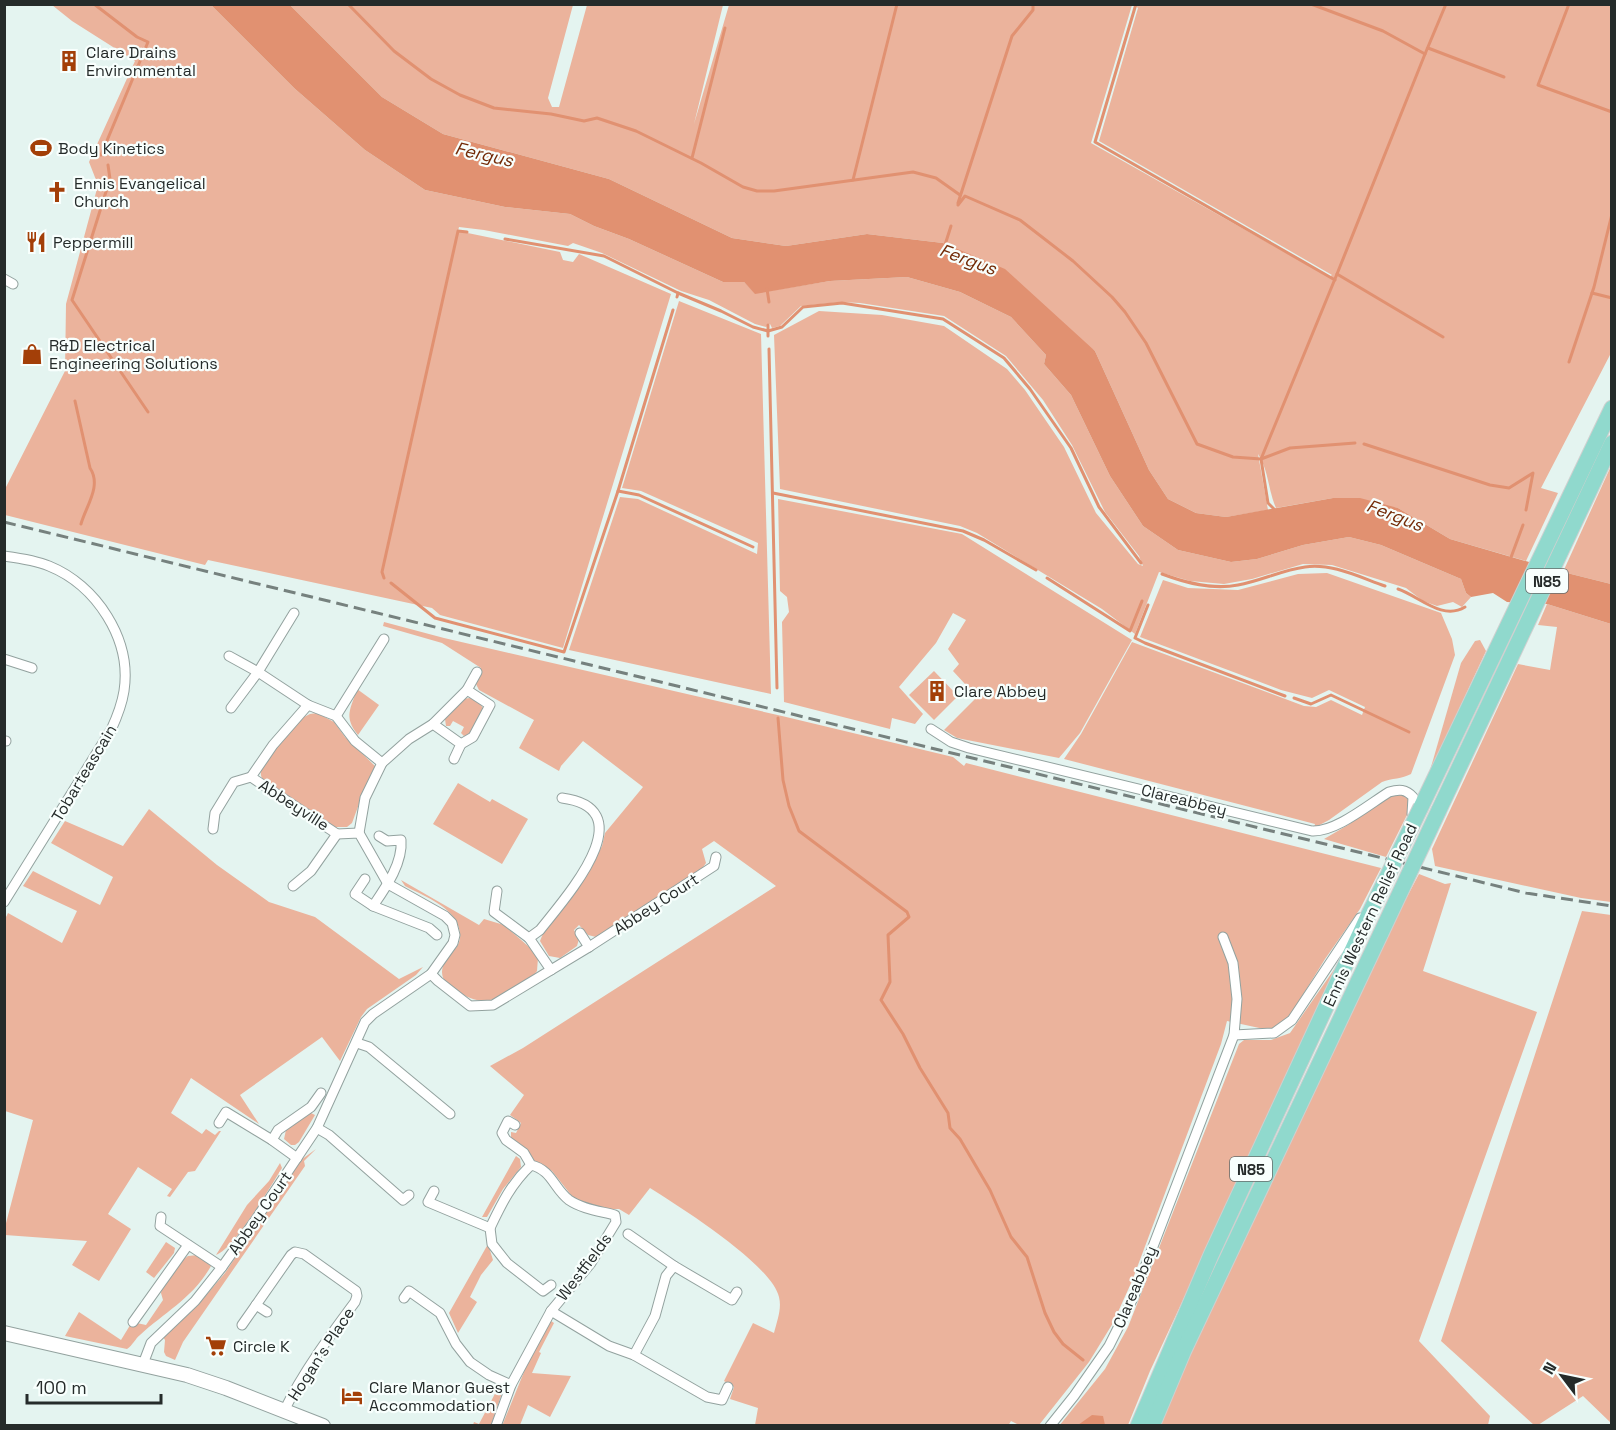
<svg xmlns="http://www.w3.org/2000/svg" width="1616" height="1430" viewBox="0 0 1616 1430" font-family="'Space Grotesk',sans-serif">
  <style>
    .green { fill: #ebb39c }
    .water { fill: #e19171 }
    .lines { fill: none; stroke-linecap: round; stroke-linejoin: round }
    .stream { stroke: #e19171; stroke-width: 3 }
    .street-casing { stroke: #93a29f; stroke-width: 11 }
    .secondary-casing { stroke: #93a29f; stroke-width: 16 }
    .primary-casing { stroke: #cfd0d0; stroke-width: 17 }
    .street { stroke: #fff; stroke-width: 9 }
    .secondary { stroke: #fff; stroke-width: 14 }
    .primary { stroke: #90d9cd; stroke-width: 15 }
    .rail { stroke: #76817e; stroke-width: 3; stroke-dasharray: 12 6; stroke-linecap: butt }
    .primary-bridge-casing { stroke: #cfd0d0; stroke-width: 17; stroke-linecap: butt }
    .primary-bridge { stroke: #90d9cd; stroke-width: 15 }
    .labels { text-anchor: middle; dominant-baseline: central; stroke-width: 4.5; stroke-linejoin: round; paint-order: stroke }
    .shield { fill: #f8fffd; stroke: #646b69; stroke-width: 1.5 }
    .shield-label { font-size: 15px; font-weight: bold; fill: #252b2a }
    .poi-label { font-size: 16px; fill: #252b2a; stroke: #f8fffd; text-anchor: start }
    .street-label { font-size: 16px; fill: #252b2a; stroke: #f8fffd }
    .water-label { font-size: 18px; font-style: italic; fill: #742c08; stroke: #f8fffd }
  </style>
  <rect width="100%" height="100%" fill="#e4f4f0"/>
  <!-- green -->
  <g class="green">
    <polygon points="52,5 211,5 294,88 365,150 425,190 505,207 570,214 594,226 629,239 723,282 744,282 755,293 830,281 907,277 960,292 1011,317 1046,355 1044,364 1071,395 1110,476 1143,526 1178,550 1231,562 1257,559 1303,545 1349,537 1381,545 1461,579 1466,593 1471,597 1462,607 1453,602 1437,606 1423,601 1406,588 1332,565 1303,564 1252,579 1224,584 1190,581 1159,572 1135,634 1102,609 977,533 960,526 780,489 774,335 819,311 882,315 944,326 1007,369 1025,390 1064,447 1096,513 1138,564 1143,566 1139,556 1105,512 1072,445 1043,400 1006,356 944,316 860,303 841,302 801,306 780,326 772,328 770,324 766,327 755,324 709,300 681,291 602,253 573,243 568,246 484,230 459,227 458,231 560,252 563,260 573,262 579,254 671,294 563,648 440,615 432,608 208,560 205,565 5,515 4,491 65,371 66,304 98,185 89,162 135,61 72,21"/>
    <path d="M290,5h283l-25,93 4,9h7l28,-102h136l-29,119 35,-119h403l-41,138 238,134 3,-2 -233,-134 39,-133 -4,-3h477v348l-70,135 17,5 -32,68 -76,-22 -52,-31 -65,-10 -57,10c-8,-18 -7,-37 -18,-54l10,56 -42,7 -30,-4 -28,-14 -19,-29 -54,-119 -152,-108 -76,-9 -81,12 -54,-8 -123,-59 -166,-45 -61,-37z"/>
    <polygon points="679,301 761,334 771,694 569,650 620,497 638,499 757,554 758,543 641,491 622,488"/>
    <polygon points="1611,466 1611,584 1563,572"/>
    <polygon points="778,499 962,534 1132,640 1080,733 1059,758 957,738 944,730 977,697 953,671 959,664 948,649 966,620 953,613 936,643 899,687 923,714 915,724 892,718 890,729 784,702 782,622 789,612 787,597 780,591"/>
    <path d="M1327,573l114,40 11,26 3,16 -44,119c-9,5 -19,4 -29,8l-53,38 -15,8 1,-4 -251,-65 17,-25 51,-92 172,64 12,1 15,-7 31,15 3,-8 -36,-17 -17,8 -31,-8 -141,-53 23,-57 25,8 50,2 60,-16z"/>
    <polygon points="1547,604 1611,624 1611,902 1581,898 1435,866 1432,849 1518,664 1550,670 1557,627 1538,625"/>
    <path d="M384,622l60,16 338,78 171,41 11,9 2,-3 415,105 -21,41 -35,50 -37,60 -13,9 -11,1 -37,-8 -6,23 -89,237 -19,42 -24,39 -50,63h-20l-8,-4 -3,5 -253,-1 3,-17 -28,-9 4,-12 -10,-6 29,-58 21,10c3,-12 8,-24 5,-36 -8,-33 -99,-90 -129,-109l-21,27 -10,-6h-10l-34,-9 -23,-29 -19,-11 -6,-10 -16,-11v-7l5,1 5,-10 -11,-8 14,-20 -34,-29 33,-18 253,-162 -62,-45 -12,8 4,14 -4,6 -106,68 -8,-2 -9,-10 -5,5 5,9 -2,7 -17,12 -11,-2 -9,-15 4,-10 47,-64 11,-21 3,-13 38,-46 -60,-46 -22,25 -2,5 -40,-23 15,-28 -55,-30 -3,-6 5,-13v-3l-39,-25 -59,-17z"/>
    <polygon points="1480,640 1486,651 1429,774 1461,663 1475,641"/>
    <polygon points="934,671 958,696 934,720 909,695"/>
    <path d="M357,689l22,16 -21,30c-15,-19 -7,-26 -1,-46z"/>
    <polygon points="470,698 477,700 483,708 470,734 464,736 461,733 464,727 453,721 450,726 446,726 445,719 462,699"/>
    <path d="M317,713l17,9 11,15 30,29 -1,7 -8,12 -14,38 -5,4h-12l-69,-44c-2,-3 -5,-5 -5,-8 -3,-15 33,-48 43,-58l6,-3z"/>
    <polygon points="458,783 490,802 492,799 528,819 502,864 433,824"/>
    <polygon points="1404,794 1409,797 1409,811 1386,857 1324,839 1348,825 1391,795"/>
    <polygon points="149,809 217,865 269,902 315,917 399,979 423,967 416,975 367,1009 361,1017 340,1061 322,1037 240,1095 259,1124 191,1078 171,1113 202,1134 206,1129 215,1135 219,1131 221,1131 195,1171 188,1172 170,1197 167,1196 172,1189 138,1167 108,1214 131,1229 99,1281 72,1265 87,1241 5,1235 5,1227 33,1120 5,1111 5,919 8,913 62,943 77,911 23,886 33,871 100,905 113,877 51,843 65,821 123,846"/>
    <polygon points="1419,874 1445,884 1451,883 1423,971 1537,1012 1419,1341 1490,1416 1488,1425 1160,1426 1192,1350 1381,946"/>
    <path d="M401,880l78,45 5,-6 20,6 24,21 10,12 -1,13 -4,5c-31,18 -45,38 -78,13 -6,-4 -13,-8 -13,-17 1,-20 27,-22 15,-49 -8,-18 -35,-28 -52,-37z"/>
    <polygon points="1582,911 1611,915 1611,1423 1583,1396 1538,1425 1534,1425 1441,1341"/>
    <polygon points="1342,958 1150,1371 1128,1425 1059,1426 1105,1369 1128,1327 1239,1044 1244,1040 1271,1040 1290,1033"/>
    <polygon points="311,1113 315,1115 299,1142 295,1145 291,1145 284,1139 286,1130"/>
    <polygon points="316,1149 304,1161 305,1166 183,1342 175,1360 166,1356 164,1352 165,1340 163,1337 196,1307 225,1273 301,1160"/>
    <polygon points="516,1156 520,1159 521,1167 503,1189 487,1217 482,1217"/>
    <path d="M280,1163l2,5c-12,19 -47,80 -66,87l31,-50 22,-24z"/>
    <polygon points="166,1242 175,1248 174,1253 154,1278 146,1272"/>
    <polygon points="488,1244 493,1260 481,1275 470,1297 477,1302 458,1333 449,1313"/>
    <path d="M198,1255l8,6 5,5c-18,32 -46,46 -71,69 -5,4 -7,10 -13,14l-62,-13 14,-24 42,28 11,-18 14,3 17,-25 -2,-7 1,-6 21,-27 5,-4z"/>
    <polygon points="551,1321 554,1323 539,1352 541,1353 532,1373 571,1376 550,1417 528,1405 520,1425 502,1426 526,1367"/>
    <polygon points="498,1388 503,1390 491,1425 473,1425 474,1422 479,1424"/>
  </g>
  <!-- water -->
  <g class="water">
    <polygon points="211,5 290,5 382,97 443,134 609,179 732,238 786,246 867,234 943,243 1005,269 1095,351 1149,470 1168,499 1196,513 1226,517 1333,498 1360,498 1398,508 1450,539 1563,572 1611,584 1611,624 1547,604 1507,602 1493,593 1471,597 1466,593 1461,579 1381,545 1349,537 1303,545 1257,559 1231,562 1178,550 1143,526 1110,476 1071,395 1044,364 1046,355 1011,317 960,292 907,277 830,281 755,294 744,282 723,282 629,239 594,226 570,214 505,207 425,190 365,150 294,88"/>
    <polygon points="1092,1415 1103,1416 1105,1425 1078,1425"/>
  </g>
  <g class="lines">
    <!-- stream -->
    <g class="stream">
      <polyline points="94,4 137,37 148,42 101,155"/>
      <polyline points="348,4 394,51 431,79 460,95 494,108 551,114 584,121 597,118 636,131 701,163 743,187 757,191 774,191 913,172 936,178 960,195"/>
      <polyline points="1136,4 1095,142 1335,280"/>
      <polyline points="1311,4 1383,31 1425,54 1337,274"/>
      <polyline points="1569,4 1538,85 1612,112"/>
      <polyline points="1428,48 1504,77"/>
      <polyline points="1425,54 1446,4"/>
      <polyline points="692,158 725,28"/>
      <polyline points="108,165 110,179 72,300 148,412"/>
      <polyline points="853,180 897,4"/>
      <polyline points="958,203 1012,36 1033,10 1033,4"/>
      <polyline points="958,205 965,196 1020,220 1073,261 1112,297 1125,312 1146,343 1197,444 1233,457 1261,459 1268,503 1275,510"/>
      <polyline points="505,239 604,256 678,293"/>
      <polyline points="944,248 951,226"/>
      <polyline points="767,289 769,302"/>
      <polyline points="1592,293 1612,298"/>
      <polyline points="677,297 678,293 721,311 753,327 768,331 782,327 803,307 842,303 943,319 1004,358 1030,389 1071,448 1099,507 1141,563"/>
      <polyline points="768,325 768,336"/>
      <polyline points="769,349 777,688"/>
      <polyline points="1569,362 1594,287 1612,214"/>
      <path d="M75,401l15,67c12,18 -4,38 -9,56"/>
      <polyline points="1364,444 1490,485 1509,488 1533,473 1526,510"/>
      <polyline points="1261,459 1337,274 1443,337"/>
      <polyline points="1261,459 1290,448 1355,443"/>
      <polyline points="618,491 639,495 753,547"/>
      <polyline points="773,493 963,531 984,540 1036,570"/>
      <polyline points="1510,560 1523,525"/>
      <path d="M1162,574c24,9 50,16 76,11 23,-4 44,-15 67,-18 27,-4 54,10 80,19"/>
      <polyline points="384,578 382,572 458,231 467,232"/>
      <polyline points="1047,578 1130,631 1142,601"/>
      <polyline points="391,583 435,618 564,652 618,491 673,310"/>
      <path d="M1398,589c21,7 44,32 67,18"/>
      <polyline points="1148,605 1135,638 1145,643 1285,696"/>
      <polyline points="1294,698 1311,704 1331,695 1409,732"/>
      <polyline points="778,718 783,780 789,806 799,831 907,912 909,917 888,935 890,982 881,1000 903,1034 920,1068 948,1113 950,1128 960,1139 990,1190 1011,1237 1027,1257 1045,1313 1054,1332 1063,1344 1083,1360"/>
    </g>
    <defs>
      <g id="street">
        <polyline points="4,279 13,284"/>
        <path d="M4,556c15,2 31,4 45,10 47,19 83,73 75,125 -2,13 -7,26 -13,39l-107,172"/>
        <polyline points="229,656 258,672 308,705 336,716 355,741 382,763 409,739 433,724 467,690 477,672"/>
        <polyline points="4,659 32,668"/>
        <polyline points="231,708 258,672 294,613"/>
        <polyline points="336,716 384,639"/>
        <polyline points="433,724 461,744 454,759"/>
        <path d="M931,729l20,13 18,6 343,83c24,1 56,-26 77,-39 10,-3 17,-3 24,5l-1,17"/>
        <polyline points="4,741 6,741"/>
        <polyline points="461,744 473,737 490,705 467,690"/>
        <polyline points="213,829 215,813 234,782 251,777"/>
        <polyline points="359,833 365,798 382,763"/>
        <polyline points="337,834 359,833 388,884"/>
        <polyline points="365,879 355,894 373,906 429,928 437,935"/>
        <polyline points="293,886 311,871 337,834 251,777 273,745 308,705"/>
        <polyline points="497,891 494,912 529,938 551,970"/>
        <path d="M373,906c13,-19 30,-43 28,-66l-14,1 -8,-5"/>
        <polyline points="580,933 589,947"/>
        <path d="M529,938l11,-8c25,-32 106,-121 22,-132"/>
        <polyline points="431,974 438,981 470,1006 493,1005 589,947 714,866 716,857"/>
        <polyline points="1234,1035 1274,1033 1292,1020 1360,918"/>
        <polyline points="357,1043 369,1047 450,1114"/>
        <polyline points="219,1123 226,1112 272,1140 297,1158"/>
        <path d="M515,1125l-7,-4 -6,12 4,7 18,13 7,12c21,5 23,24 38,35 13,9 31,11 46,15l1,7 -25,41 -40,48"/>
        <polyline points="317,1128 329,1135 403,1200 409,1195"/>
        <polyline points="272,1140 278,1130 311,1107 321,1093"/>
        <polyline points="434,1191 428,1202 490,1228 492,1244 507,1263 543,1291 551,1285"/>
        <polyline points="161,1217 160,1226 222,1267"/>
        <path d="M490,1228c12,-25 21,-44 41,-63"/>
        <polyline points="628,1234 674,1266 666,1276 655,1316 634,1355"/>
        <polyline points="674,1266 732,1300 737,1292"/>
        <polyline points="404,1298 409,1291 440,1313 456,1344 470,1362 489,1375 511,1385"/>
        <polyline points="256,1305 267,1312"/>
        <polyline points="133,1322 188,1245"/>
        <path d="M242,1325l49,-70 4,-3 9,2 52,37 1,5 -2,6c-26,35 -52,70 -71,109"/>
        <polyline points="143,1364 151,1343 195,1301 222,1267 254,1222 317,1128 365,1022 373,1014 431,974 453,943 455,935 452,923 445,916 388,884"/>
        <polyline points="496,1426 511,1385 551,1311 609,1346 634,1355 707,1397 722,1400 728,1387"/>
        <polyline points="1050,1426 1074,1396 1109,1346 1134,1296 1234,1035 1237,999 1233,963 1223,937"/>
      </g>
      <polyline id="secondary" points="4,1333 187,1375 226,1388 323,1426"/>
      <g id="primary">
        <polyline points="1421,807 1612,408"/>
        <polyline points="1439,810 1612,443"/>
        <polyline points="1138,1426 1211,1255 1369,914"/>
        <polyline points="1152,1426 1184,1350 1381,933"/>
      </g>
    </defs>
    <!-- street casing -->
    <use href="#street" class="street-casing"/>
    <!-- secondary casing -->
    <use href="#secondary" class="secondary-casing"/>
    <!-- primary casing -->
    <use href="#primary" class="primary-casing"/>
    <!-- street -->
    <use href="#street" class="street"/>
    <!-- secondary -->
    <use href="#secondary" class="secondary"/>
    <!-- primary -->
    <use href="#primary" class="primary"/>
    <!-- rail -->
    <polyline class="rail" points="4,522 1526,893 1612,906"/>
    <defs>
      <g id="primary-bridge">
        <polyline points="1369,914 1421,807"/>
        <polyline points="1381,933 1439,810"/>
      </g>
    </defs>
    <!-- primary-bridge casing -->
    <use href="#primary-bridge" class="primary-bridge-casing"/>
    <!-- primary-bridge -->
    <use href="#primary-bridge" class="primary-bridge"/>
  </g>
  <!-- icons -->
  <defs>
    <symbol id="building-bare" viewBox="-9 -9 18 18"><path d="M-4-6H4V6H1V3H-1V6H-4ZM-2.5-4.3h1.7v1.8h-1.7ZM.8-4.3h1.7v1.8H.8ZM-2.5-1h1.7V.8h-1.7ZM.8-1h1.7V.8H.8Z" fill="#a33f08" stroke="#f8fffd" stroke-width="2.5" paint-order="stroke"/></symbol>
    <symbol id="stadium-bare" viewBox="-9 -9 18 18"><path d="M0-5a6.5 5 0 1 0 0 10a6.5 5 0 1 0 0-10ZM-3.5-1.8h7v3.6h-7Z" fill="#a33f08" stroke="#f8fffd" stroke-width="2.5" paint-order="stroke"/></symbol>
    <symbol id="church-bare" viewBox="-9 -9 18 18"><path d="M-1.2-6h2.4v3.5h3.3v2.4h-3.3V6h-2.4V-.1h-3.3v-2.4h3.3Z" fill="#a33f08" stroke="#f8fffd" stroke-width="2.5" paint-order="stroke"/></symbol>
    <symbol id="restaurant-bare" viewBox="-9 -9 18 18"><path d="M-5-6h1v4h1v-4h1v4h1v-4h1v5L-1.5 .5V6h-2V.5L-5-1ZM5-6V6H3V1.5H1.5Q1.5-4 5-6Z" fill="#a33f08" stroke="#f8fffd" stroke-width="2.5" paint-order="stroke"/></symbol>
    <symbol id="shop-bare" viewBox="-9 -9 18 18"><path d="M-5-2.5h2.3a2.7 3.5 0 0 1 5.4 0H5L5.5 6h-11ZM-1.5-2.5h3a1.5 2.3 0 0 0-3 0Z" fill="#a33f08" stroke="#f8fffd" stroke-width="2.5" paint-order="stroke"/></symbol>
    <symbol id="supermarket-bare" viewBox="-9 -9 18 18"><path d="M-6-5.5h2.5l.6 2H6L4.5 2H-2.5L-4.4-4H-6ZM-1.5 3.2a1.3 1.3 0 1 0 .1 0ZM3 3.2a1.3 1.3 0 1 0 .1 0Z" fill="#a33f08" stroke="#f8fffd" stroke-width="2.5" paint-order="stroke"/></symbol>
    <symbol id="hotel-bare" viewBox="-9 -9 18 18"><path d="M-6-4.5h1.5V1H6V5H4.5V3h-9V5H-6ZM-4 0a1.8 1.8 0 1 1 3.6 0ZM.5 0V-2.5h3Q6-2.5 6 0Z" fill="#a33f08" stroke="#f8fffd" stroke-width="2.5" paint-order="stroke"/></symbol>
  </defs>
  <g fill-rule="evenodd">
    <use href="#building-bare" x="54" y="46" width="30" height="30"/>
    <use href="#stadium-bare" x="26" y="133" width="30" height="30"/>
    <use href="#church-bare" x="42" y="177" width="30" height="30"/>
    <use href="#restaurant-bare" x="21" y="227" width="30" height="30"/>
    <use href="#shop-bare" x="17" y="339" width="30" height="30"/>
    <use href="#building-bare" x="922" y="676" width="30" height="30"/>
    <use href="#supermarket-bare" x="201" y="1331" width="30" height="30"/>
    <use href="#hotel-bare" x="337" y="1381" width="30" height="30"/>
  </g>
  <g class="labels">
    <!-- shield labels -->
    <g class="shield">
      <rect x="1526" y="569" width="42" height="24" rx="4.5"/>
      <rect x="1230" y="1157" width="42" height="24" rx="4.5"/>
    </g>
    <g class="shield-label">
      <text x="1547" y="581">N85</text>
      <text x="1251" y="1169">N85</text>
    </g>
    <!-- poi labels -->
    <g class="poi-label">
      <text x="86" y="52">Clare Drains<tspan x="86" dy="18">Environmental</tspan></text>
      <text x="58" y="148">Body Kinetics</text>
      <text x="74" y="183">Ennis Evangelical<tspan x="74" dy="18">Church</tspan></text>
      <text x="53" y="242">Peppermill</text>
      <text x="49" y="345">R&amp;D Electrical<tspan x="49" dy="18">Engineering Solutions</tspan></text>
      <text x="954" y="691">Clare Abbey</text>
      <text x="233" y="1346">Circle K</text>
      <text x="369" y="1387">Clare Manor Guest<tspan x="369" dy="18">Accommodation</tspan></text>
    </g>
    <!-- street labels -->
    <g class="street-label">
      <text transform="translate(84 773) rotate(-59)">Tobarteascain</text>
      <text transform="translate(1184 800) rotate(14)">Clareabbey</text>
      <text transform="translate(294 805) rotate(33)">Abbeyville</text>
      <text transform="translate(656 904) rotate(-33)">Abbey Court</text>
      <text transform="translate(1370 915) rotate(-65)">Ennis Western Relief Road</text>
      <text transform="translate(260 1213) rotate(-55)">Abbey Court</text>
      <text transform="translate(584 1267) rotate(-53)">Westfields</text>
      <text transform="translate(1135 1287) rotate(-67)">Clareabbey</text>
      <text transform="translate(321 1354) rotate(-57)">Hogan's Place</text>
    </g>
    <!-- water labels -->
    <g class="water-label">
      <text transform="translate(484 154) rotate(13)">Fergus</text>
      <text transform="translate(968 259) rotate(20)">Fergus</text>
      <text transform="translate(1395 515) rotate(21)">Fergus</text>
    </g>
  </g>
  <!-- border -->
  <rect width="1616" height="1430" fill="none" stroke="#252b2a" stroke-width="12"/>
  <!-- north arrow -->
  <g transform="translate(1562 1376) rotate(302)" stroke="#f8fffd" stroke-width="4.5" paint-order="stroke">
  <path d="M0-4.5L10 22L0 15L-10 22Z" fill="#252b2a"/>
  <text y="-9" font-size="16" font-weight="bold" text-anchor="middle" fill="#252b2a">N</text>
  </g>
  <!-- scale -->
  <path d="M27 1394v9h134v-9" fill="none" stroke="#252b2a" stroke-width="3"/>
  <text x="36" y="1394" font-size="18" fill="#252b2a" stroke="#f8fffd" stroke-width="4.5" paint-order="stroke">100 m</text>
</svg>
